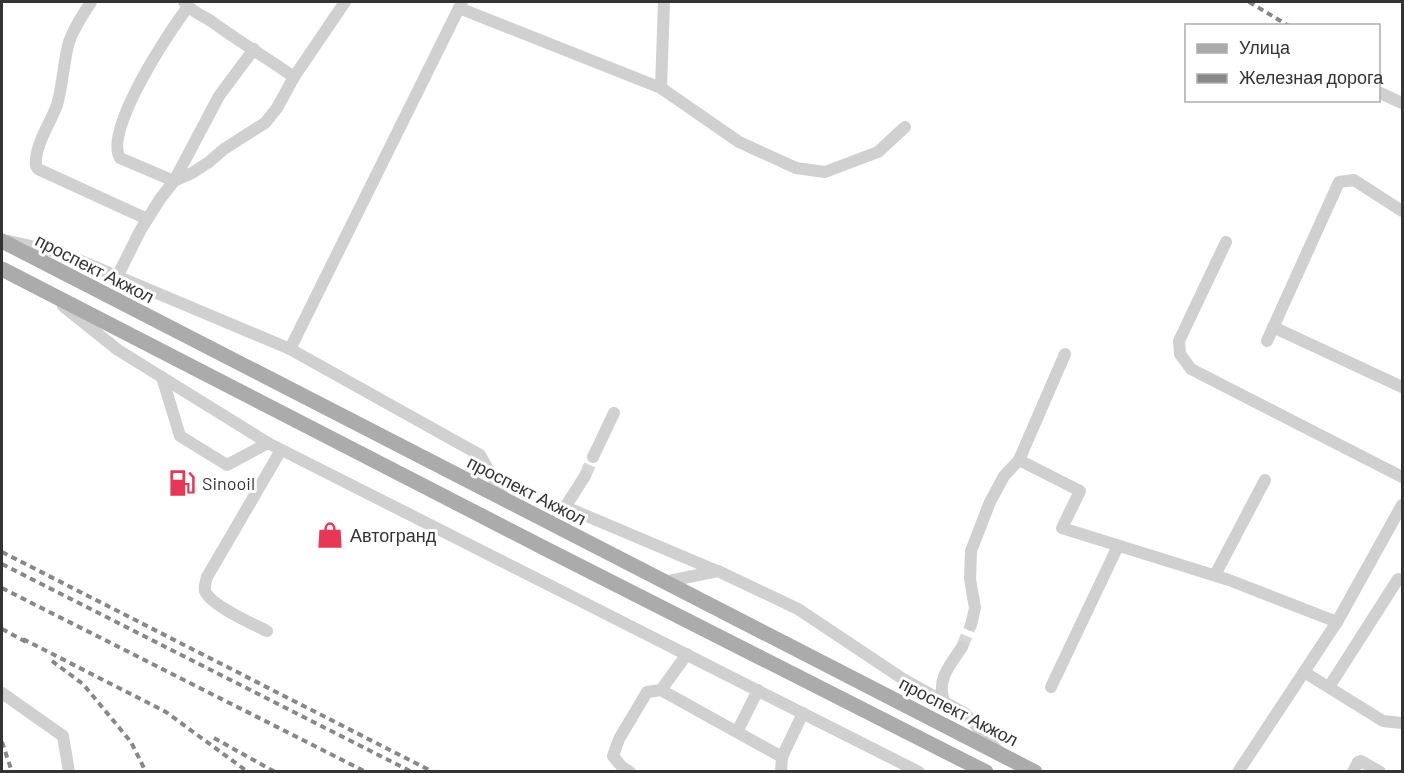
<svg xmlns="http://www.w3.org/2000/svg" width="1404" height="773" viewBox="0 0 1404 773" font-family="Barlow,sans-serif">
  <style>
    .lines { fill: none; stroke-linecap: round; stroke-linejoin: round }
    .minor-tunnel { stroke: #d6d6d6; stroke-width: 12; stroke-dasharray: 12 6; stroke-linecap: butt }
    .minor { stroke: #d0d0d0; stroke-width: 12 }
    .major { stroke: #ababab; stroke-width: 15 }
    .rail { stroke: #888; stroke-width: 4; stroke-dasharray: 6 4.5; stroke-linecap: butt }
    .labels { text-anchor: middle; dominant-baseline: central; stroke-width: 6; stroke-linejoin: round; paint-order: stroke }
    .street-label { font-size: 18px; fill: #333; stroke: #fff }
    .poi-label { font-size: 18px; fill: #333; stroke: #fff; text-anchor: start }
  </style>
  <rect width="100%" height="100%" fill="#fff"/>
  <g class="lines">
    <!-- minor-tunnel -->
    <g class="minor-tunnel">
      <polyline points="585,476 593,457"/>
      <polyline points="962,647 971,625"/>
    </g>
    <!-- minor -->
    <g class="minor">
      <path d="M91,2c-8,13 -17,25 -22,40 -6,21 -6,43 -12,63 -7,19 -23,41 -21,61l2,3 109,50"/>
      <path d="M184,2c7,9 17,13 27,19 27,20 56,37 83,56"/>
      <path d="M188,7c-18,23 -85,124 -68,151l54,23 45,-85 35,-47"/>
      <polyline points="459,8 661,88 739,142 796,168 825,172 878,152 905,127"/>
      <polyline points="661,88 664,2"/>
      <polyline points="1378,92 1402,103"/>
      <polyline points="9,241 62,253 290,349 480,455 505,500"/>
      <polyline points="1226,242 1179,341 1180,354 1191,369 1402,477"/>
      <polyline points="117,277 140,231 160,199 174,181 192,173 209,162 224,149 265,123 277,108 294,77 345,2"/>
      <polyline points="63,306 118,350 268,443 919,772"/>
      <polyline points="1273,327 1402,387"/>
      <polyline points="1267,341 1339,182 1354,180 1402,211"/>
      <polyline points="290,349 462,2"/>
      <polyline points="1065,354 1019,460 1080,491 1062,528 1229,580 1337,622"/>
      <polyline points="162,377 180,436 227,465 268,443"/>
      <polyline points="593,457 614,413"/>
      <polyline points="585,476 567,504 568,508 717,571"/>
      <polyline points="1215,575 1265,480"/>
      <polyline points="664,582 718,571 798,609 903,679 966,714 998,751"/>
      <polyline points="971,625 975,608 970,579 971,551 990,502 1004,476 1019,460"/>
      <path d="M267,631c-14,-7 -57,-26 -62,-40 -1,-5 1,-10 2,-14l74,-127"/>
      <polyline points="1304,672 1383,721 1402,723"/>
      <polyline points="1051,687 1118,546"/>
      <polyline points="1329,687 1398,579"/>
      <polyline points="661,690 782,757"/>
      <polyline points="2,693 63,736 69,772"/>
      <path d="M944,701c-8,-22 7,-37 18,-54"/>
      <polyline points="737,732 758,690"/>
      <polyline points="630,772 622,767 613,756 619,739 647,692 661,690 687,654"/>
      <polyline points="781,772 782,757 803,713"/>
      <polyline points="1238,772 1337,622 1402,505"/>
      <polyline points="1353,772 1358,762 1361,761 1380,772"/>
    </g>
    <!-- major -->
    <g class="major">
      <polyline points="2,241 1035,772"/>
      <polyline points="2,269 548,550 986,772"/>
    </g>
    <!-- rail -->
    <g class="rail">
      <polyline points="1249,2 1289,26"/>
      <polyline points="2,552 433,772"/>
      <polyline points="2,564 412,772"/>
      <polyline points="2,588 366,772"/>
      <polyline points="2,629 28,643"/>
      <polyline points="23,639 166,712 248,772"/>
      <polyline points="52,661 83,684 131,742 146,772"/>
      <polyline points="214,738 275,772"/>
      <polyline points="2,742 12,772"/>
    </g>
  </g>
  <!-- icons -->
  <defs>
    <symbol id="fuel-bare" viewBox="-9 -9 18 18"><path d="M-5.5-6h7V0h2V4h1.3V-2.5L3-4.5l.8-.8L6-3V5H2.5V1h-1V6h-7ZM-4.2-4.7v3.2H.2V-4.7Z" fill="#e73756" stroke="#fff" stroke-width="2.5" paint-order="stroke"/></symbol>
    <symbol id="shop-bare" viewBox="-9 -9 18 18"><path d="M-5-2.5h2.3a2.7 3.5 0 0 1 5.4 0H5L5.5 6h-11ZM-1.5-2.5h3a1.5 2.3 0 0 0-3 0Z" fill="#e73756" stroke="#fff" stroke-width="2.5" paint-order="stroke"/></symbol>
  </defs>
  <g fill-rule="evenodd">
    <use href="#fuel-bare" x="163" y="464" width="38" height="38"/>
    <use href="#shop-bare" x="311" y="516" width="38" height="38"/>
  </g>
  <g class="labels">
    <!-- street labels -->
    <g class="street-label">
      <text transform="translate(95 268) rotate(27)">проспект Акжол</text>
      <text transform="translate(527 490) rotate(27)">проспект Акжол</text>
      <text transform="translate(959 711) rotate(27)">проспект Акжол</text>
    </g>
    <!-- poi labels -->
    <g class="poi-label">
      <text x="202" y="483">Sinooil</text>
      <text x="350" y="535">Автогранд</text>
    </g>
  </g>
  <!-- border -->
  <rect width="1404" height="773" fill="none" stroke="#333333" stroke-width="6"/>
  <!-- legend -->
  <rect x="1185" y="24" width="195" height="78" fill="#ffffff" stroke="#adadad" stroke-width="1.5"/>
  <rect x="1197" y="44" width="30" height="9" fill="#ababab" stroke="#adadad" stroke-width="1.5"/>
  <text x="1239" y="54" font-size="18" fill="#333333">Улица</text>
  <rect x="1197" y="74" width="30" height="9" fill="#888888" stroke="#adadad" stroke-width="1.5"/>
  <text x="1239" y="84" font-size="18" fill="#333333">Железная дорога</text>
</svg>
